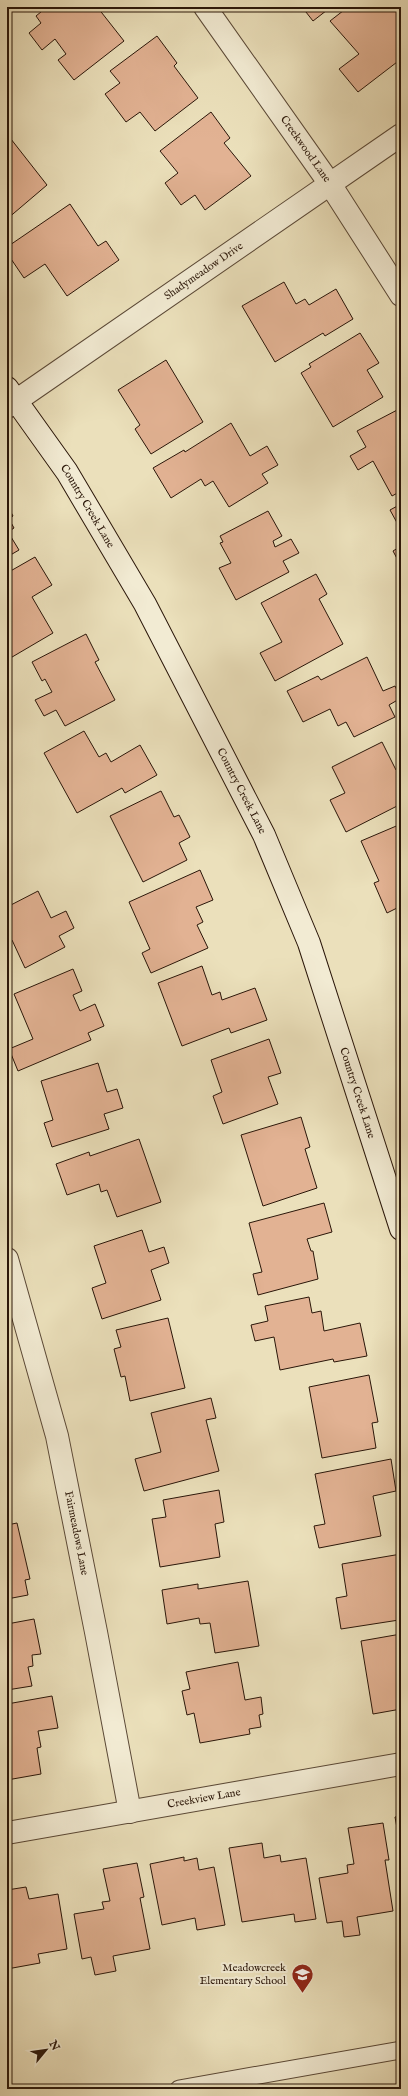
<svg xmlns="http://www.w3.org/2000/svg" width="408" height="2096" viewBox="0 0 408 2096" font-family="'IM FELL English',serif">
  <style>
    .building { fill: #e2b293; stroke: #2a1609 }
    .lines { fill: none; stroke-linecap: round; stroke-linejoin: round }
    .lane-casing { stroke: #5a4836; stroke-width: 19 }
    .street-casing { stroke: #5a4836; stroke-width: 24 }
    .secondary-casing { stroke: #2a1609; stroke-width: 24 }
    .lane { stroke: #f2ebd3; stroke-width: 17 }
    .street { stroke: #f2ebd3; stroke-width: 22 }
    .secondary { stroke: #f2ebd3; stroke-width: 22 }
    .labels { text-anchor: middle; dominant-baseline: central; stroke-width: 4; stroke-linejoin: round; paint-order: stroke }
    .street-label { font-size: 11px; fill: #2a1609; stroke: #f2ebd3 }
    .poi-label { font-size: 11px; fill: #2a1609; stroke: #f2ebd3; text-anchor: end }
  </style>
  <rect width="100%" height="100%" fill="#ebe0bb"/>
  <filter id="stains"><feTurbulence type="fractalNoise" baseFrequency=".005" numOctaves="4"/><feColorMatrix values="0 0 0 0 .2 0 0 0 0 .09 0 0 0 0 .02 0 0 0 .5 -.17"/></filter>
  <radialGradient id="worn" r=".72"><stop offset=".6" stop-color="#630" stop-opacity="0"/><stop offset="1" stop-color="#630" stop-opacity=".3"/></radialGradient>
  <!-- building -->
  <g class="building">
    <polygon points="47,7 99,7 98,8 124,41 74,80 58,60 66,54 55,39 42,50 29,33 41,23 36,16"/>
    <polygon points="302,7 331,7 313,21"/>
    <polygon points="348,7 401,7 401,59 358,92 339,69 359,54 330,21"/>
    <polygon points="157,36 177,63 174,66 198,98 155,131 140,112 126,122 105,94 120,83 110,71"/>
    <polygon points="211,112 230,138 224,143 251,176 205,210 195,195 181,205 165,183 178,173 160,151"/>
    <polygon points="7,134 47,185 7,219"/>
    <polygon points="70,204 98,246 106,241 119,260 67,296 45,264 24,278 7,253 7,247"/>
    <polygon points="284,282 296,304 305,299 309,305 336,289 353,319 325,336 323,333 275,362 242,306"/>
    <polygon points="360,333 379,363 367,370 383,397 333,427 301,373 311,367 309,364"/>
    <polygon points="166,360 203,422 151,454 135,429 140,425 118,390"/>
    <polygon points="401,408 401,491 392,496 373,461 358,470 350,456 366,447 357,431"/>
    <polygon points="231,423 250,456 267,446 278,465 262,474 268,483 229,507 213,481 205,486 201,479 171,498 153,468 184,450 185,452"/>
    <polygon points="401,504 401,530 390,510"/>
    <polygon points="7,505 13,516 9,519 14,528 8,532 19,550 7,557"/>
    <polygon points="268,511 282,536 273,541 275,547 291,539 299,553 283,561 289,572 236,600 219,568 231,563 220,543 223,542 220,536"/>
    <polygon points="401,546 401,566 393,551"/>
    <polygon points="35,557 52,585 32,597 53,633 7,660 7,573"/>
    <polygon points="316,574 327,594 319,599 343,644 275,681 260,653 282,642 261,603"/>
    <polygon points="86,634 99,660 95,662 115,700 65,726 56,710 44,716 35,700 52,692 45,679 42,681 32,662"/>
    <polygon points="367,657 383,691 395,686 401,698 389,705 395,717 354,737 346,722 338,726 330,709 303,722 287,691 318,676 321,680"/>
    <polygon points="84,731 99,757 106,753 111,762 140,745 157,775 125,793 122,788 77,813 44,753"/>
    <polygon points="382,742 396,770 400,767 401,769 401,794 397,796 401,804 346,832 330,800 345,793 332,767"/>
    <polygon points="161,791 174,817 179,815 190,837 179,843 187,860 143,882 110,816"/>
    <polygon points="401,824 401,906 387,913 374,883 379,881 361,841"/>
    <polygon points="200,870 213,900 196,907 203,922 197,925 208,948 151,973 142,953 150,949 129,902"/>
    <polygon points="38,891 51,918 66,911 74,928 59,936 65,947 25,968 12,940 7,943 7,907"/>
    <polygon points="202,966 212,995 220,992 222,1000 255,988 267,1020 231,1033 229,1028 182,1046 158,983"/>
    <polygon points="73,969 82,991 73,995 80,1011 95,1004 104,1026 88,1033 91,1040 18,1071 9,1049 33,1039 14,994"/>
    <polygon points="269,1039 281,1073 268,1077 278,1104 223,1124 213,1096 222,1092 211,1060"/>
    <polygon points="98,1063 107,1092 117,1089 123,1108 104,1114 109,1129 52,1147 44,1123 53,1120 41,1081"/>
    <polygon points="301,1117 310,1147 305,1149 317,1188 263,1206 241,1135"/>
    <polygon points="139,1139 161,1202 117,1217 107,1190 101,1192 99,1184 67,1195 56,1164 89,1152 90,1156"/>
    <polygon points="324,1203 332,1232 307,1239 311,1251 313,1251 318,1279 258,1295 253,1274 262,1272 249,1223"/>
    <polygon points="142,1230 149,1252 164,1247 169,1263 151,1270 161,1300 102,1319 92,1288 106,1283 94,1246"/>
    <polygon points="309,1297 312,1313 321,1311 324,1331 360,1323 367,1356 334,1362 333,1359 280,1370 274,1337 255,1341 251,1325 268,1321 265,1306"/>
    <polygon points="168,1318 185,1388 130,1401 125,1376 121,1377 114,1349 121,1347 116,1330"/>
    <polygon points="369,1375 378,1422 372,1423 376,1448 322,1458 309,1387"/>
    <polygon points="211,1398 216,1418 206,1420 219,1471 144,1491 135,1459 161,1452 151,1413"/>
    <polygon points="391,1459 396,1491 373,1496 381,1536 319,1548 314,1526 325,1524 315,1474"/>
    <polygon points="219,1490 224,1522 215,1524 220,1557 160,1567 152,1519 166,1517 163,1500"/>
    <polygon points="17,1523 30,1579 25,1580 28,1595 7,1599 7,1525"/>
    <polygon points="401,1554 401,1605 397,1605 399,1620 341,1629 336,1598 347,1596 342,1564"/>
    <polygon points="248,1581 259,1646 215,1653 210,1623 200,1624 199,1618 167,1624 162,1590 198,1584 198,1589"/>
    <polygon points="34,1619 41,1654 32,1655 33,1666 28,1667 32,1686 7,1690 7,1624"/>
    <polygon points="401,1634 401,1709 373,1714 361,1641"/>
    <polygon points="238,1662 245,1700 261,1697 263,1714 259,1715 261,1727 249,1729 250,1734 200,1743 194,1713 187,1715 182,1691 190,1689 186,1672"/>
    <polygon points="52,1696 58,1728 38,1731 41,1747 37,1748 41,1774 7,1780 7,1704"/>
    <polygon points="401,1816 401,1850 395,1817"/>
    <polygon points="383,1823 389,1860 385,1860 393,1911 357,1917 360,1935 344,1937 342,1921 327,1923 319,1878 348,1873 347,1865 354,1864 348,1828"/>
    <polygon points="262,1843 264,1858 280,1855 281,1862 306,1858 316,1919 295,1922 294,1914 242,1922 229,1848"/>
    <polygon points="184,1857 184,1861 197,1858 199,1870 214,1867 225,1925 197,1930 195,1918 162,1925 150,1864"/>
    <polygon points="137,1863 144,1897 140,1898 150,1949 113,1956 116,1971 95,1975 91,1957 82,1959 74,1914 104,1909 102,1902 110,1901 103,1869"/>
    <polygon points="26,1887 29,1899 58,1894 67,1949 38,1954 40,1963 7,1969 7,1890"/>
  </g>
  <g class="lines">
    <defs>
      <polyline id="lane" points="179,2089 401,2050"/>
      <g id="street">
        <path id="s1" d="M205,7l125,177 71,111"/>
        <path id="s2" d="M7,407l394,-272"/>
        <path id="s3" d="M7,1259l50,177 39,196 34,180"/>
        <path id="s4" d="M7,1833l394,-69"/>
      </g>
      <g id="secondary">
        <path id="s5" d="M7,388l60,84 78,132 119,231 45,108 92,286"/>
      </g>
    </defs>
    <!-- lane casing -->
    <use href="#lane" class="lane-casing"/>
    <!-- street casing -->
    <use href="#street" class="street-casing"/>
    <!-- secondary casing -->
    <use href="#secondary" class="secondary-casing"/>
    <!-- lane -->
    <use href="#lane" class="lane"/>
    <!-- street -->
    <use href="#street" class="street"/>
    <!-- secondary -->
    <use href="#secondary" class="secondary"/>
  </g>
  <!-- icons -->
  <defs>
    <symbol id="school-pin" viewBox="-11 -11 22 30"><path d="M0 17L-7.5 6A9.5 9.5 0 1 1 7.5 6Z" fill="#8f2418" stroke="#f2ebd3"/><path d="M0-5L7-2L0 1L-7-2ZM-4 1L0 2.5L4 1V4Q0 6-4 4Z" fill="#fff"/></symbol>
  </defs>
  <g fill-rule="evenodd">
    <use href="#school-pin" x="290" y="1962" width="25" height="34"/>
  </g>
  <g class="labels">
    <!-- street labels -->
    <g class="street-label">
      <text stroke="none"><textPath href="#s1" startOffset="174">Creekwood Lane</textPath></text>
      <text stroke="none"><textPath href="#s2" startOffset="239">Shadymeadow Drive</textPath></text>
      <text stroke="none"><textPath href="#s5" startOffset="143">Country Creek Lane</textPath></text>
      <text stroke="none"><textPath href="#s5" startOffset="467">Country Creek Lane</textPath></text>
      <text stroke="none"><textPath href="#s5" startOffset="791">Country Creek Lane</textPath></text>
      <text stroke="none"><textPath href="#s3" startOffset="283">Fairmeadows Lane</textPath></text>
      <text stroke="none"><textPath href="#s4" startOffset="200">Creekview Lane</textPath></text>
    </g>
    <!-- poi labels -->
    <g class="poi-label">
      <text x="286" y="1968">Meadowcreek<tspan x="286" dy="13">Elementary School</tspan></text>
    </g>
  </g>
  <!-- margin -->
  <rect width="408" height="2096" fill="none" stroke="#ebe0bb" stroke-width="24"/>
  <rect x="8" y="8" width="392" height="2080" fill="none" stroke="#2a1609" stroke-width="2"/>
  <rect x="12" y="12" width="384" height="2072" fill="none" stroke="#2a1609"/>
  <!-- north arrow -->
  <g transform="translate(46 2050) rotate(61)" stroke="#f2ebd3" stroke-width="3" paint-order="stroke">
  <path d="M0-3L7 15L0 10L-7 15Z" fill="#2a1609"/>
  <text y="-6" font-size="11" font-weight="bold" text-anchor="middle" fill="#2a1609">N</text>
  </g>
  <rect width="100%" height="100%" filter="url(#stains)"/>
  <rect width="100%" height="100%" fill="url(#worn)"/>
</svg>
